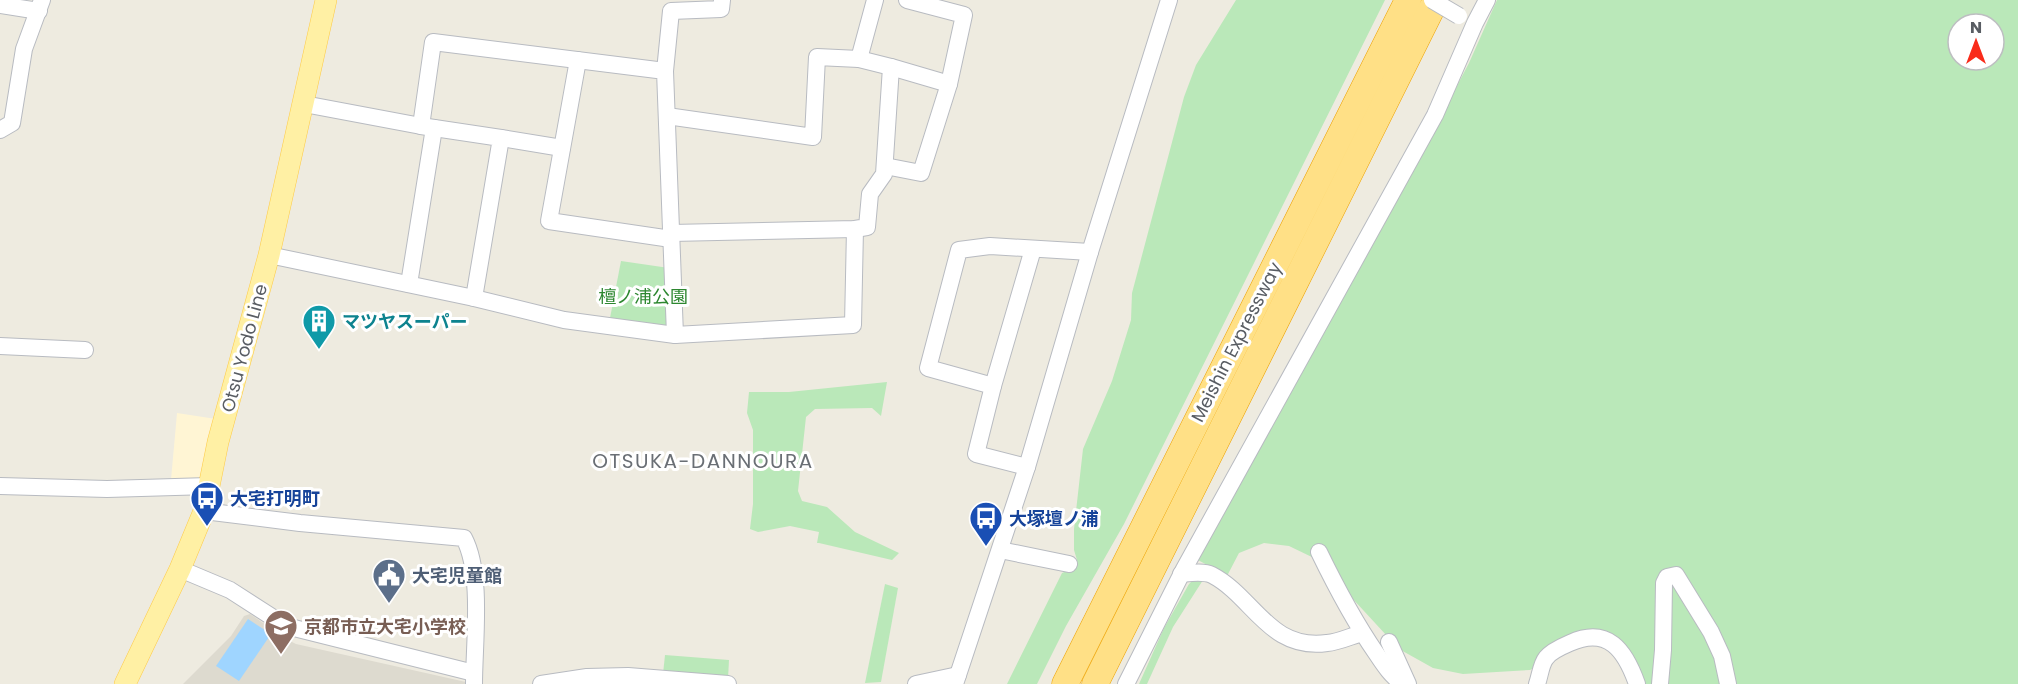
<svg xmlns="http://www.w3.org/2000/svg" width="2018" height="684" viewBox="0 0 2018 684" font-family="Poppins,'Noto Sans JP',sans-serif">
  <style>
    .commercial { fill: #fff5d4 }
    .education { fill: #dddacf }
    .green { fill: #bae8b9; fill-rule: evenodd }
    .water { fill: #9fd5ff }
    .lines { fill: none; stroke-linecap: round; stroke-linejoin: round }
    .minor-casing { stroke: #b8bbc1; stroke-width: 18 }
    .major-casing { stroke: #fecb48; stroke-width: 22 }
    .highway-casing { stroke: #eea200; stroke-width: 27 }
    .minor { stroke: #fff; stroke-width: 16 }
    .major { stroke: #fff0a4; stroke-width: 21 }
    .highway { stroke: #ffe086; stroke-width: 26 }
    .minor-bridge-casing { stroke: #b8bbc1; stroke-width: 18; stroke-linecap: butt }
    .minor-bridge { stroke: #fff; stroke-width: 16 }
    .labels { text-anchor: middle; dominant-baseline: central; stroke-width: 6; stroke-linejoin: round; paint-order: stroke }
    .park-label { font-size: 18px; fill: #2d8730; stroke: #fff }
    .culture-label { font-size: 18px; font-weight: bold; fill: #0d838f; stroke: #fff; text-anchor: start }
    .street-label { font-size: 18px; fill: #595d63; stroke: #fff }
    .transit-label { font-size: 18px; font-weight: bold; fill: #164399; stroke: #fff; text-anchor: start }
    .service-label { font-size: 18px; font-weight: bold; fill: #4e5e75; stroke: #fff; text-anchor: start }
    .education-label { font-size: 18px; font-weight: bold; fill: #785e54; stroke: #fff; text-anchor: start }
    .neighbourhood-label { font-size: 20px; letter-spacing: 1.5px; fill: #6a6f75; stroke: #fff }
  </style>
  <rect width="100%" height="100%" fill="#eeebe0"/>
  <!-- commercial -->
  <polygon class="commercial" points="177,413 216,419 202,477 200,479 171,480"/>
  <!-- education -->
  <polygon class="education" points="250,614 288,640 296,644 466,682 467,684 183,684 231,636 244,616"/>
  <!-- green -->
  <g class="green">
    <polygon points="1236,0 1385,0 1124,524 1066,626 1037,684 1007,684 1062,573 1076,567 1077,560 1074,550 1074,529 1083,449 1112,381 1131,320 1132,293 1184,97 1196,65"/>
    <path d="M1497,0h521v684h-382l-29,-40 -27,1 -50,25 -67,4 -30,-6 -34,-19 -83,-90 -27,-13 -25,-3 -25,10 -12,23 -29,-16 193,-349 78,-148zM1958,24h36v36h-36z"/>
    <polygon points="621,261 669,268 669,325 664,329 610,318"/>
    <polygon points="887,382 881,416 872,408 815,409 806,417 798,491 802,501 827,507 855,532 899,553 892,560 819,543 817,543 819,532 790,526 758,532 750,529 753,504 753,430 747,413 749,392 789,392"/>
    <polygon points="1194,579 1203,580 1173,627 1147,684 1139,684 1164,628 1189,584"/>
    <polygon points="885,584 898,588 881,682 865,683"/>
    <polygon points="665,655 729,660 728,679 663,674"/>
  </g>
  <!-- water -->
  <polygon class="water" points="248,619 271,634 239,681 216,666"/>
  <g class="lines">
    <defs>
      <g id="minor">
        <polyline points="0,5 39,11"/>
        <polyline points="578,60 549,221 671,239"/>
        <polyline points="891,67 949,84"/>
        <polyline points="665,71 671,11 721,9 722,0"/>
        <polyline points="304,104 421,126 501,138 474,298"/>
        <polyline points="667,116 813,137 817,57 859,59"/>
        <polyline points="421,126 433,42 665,71 675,335"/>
        <polyline points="0,130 12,123 24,49 42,0"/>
        <polyline points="501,138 562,148"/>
        <polyline points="885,166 921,173 949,84 964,15 907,0"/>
        <polyline points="671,233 855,229 867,227 870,194 884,174 891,67 859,59 875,0"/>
        <polyline points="269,255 474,298 564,320 675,335 853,325 855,229"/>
        <polyline points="409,284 434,128"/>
        <polyline points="0,346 85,350"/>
        <polyline points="993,386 1033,249"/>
        <polyline points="1027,467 976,454 993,386 928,368 959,250 990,246 1090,252"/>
        <polyline points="0,486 107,489 209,486"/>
        <path d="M204,511l96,12 164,15c19,36 10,105 10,146"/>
        <polyline points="1000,550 1069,564"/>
        <path d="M1319,552c17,35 35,69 57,101 8,12 15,23 27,31"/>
        <polyline points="180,569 230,590 286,626 474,673"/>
        <path d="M1181,574c10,-1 22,-3 31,1 42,22 57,76 115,68 12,-1 24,-7 35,-10"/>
        <polyline points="1389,642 1408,684"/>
        <polyline points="541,684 587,677 628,676 728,684"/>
        <polyline points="916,684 958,675"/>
        <polyline points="955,684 1027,467 1090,252 1169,0"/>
        <polyline points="1126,684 1184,569 1435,115 1475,23 1487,0"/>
        <path d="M1537,684c3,-8 4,-20 9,-26 5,-7 17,-12 24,-15 38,-17 55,7 67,41"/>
        <polyline points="1660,684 1663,650 1664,583 1667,577 1676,575 1711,632 1722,656 1728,684"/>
      </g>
      <polyline id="major" points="125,684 180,569 204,511 218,442 269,255 326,0"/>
      <g id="highway">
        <polyline points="1065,684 1408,0"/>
        <polyline points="1095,684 1436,0"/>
      </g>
    </defs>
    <!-- minor casing -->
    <use href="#minor" class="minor-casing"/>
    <!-- major casing -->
    <use href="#major" class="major-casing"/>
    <!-- highway casing -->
    <use href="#highway" class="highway-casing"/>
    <!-- minor -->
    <use href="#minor" class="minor"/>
    <!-- major -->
    <use href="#major" class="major"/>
    <!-- highway -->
    <use href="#highway" class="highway"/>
    <defs>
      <polyline id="minor-bridge" points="1432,0 1459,16"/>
    </defs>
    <!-- minor-bridge casing -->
    <use href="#minor-bridge" class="minor-bridge-casing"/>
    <!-- minor-bridge -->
    <use href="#minor-bridge" class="minor-bridge"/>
  </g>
  <!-- icons -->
  <defs>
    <symbol id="building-pin" viewBox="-11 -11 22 30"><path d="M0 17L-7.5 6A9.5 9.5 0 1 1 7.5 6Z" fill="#0f9aa8" stroke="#fff"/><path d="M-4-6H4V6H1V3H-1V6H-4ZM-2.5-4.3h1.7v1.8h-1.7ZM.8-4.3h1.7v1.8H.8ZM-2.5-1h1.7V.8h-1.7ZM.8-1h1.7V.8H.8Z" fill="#fff"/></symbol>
    <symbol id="bus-pin" viewBox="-11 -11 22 30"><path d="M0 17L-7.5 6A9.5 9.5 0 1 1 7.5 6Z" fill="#1a4fb4" stroke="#fff"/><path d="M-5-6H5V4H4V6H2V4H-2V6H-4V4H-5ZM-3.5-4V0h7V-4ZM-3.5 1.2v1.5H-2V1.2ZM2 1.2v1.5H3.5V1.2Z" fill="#fff"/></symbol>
    <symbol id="civic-pin" viewBox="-11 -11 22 30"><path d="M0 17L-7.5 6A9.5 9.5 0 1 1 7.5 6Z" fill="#5c6f8a" stroke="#fff"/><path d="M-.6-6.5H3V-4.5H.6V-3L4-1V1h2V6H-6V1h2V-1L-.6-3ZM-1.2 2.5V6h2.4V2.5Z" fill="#fff"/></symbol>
    <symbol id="school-pin" viewBox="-11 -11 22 30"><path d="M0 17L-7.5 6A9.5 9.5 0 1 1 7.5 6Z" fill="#8d6e63" stroke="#fff"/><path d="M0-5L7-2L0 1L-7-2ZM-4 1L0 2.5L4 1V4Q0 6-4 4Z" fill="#fff"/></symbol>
  </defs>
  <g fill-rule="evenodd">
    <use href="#building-pin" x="300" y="302" width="38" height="52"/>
    <use href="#bus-pin" x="188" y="479" width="38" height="52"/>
    <use href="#bus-pin" x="967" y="499" width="38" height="52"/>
    <use href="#civic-pin" x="370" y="556" width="38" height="52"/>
    <use href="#school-pin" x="262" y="607" width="38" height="52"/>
  </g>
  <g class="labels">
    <!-- park labels -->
    <g class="park-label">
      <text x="643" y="296">檀ノ浦公園</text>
    </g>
    <!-- culture labels -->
    <g class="culture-label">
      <text x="342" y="321">マツヤスーパー</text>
    </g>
    <!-- street labels -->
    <g class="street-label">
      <text transform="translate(1236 342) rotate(-63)">Meishin Expressway</text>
      <text transform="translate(244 348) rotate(-75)">Otsu Yodo Line</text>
    </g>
    <!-- transit labels -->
    <g class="transit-label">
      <text x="230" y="498">大宅打明町</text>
      <text x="1009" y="518">大塚壇ノ浦</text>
    </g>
    <!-- service labels -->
    <g class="service-label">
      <text x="412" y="575">大宅児童館</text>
    </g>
    <!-- education labels -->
    <g class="education-label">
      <text x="304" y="626">京都市立大宅小学校</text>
    </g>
    <!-- neighbourhood labels -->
    <g class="neighbourhood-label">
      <text x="703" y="461">OTSUKA-DANNOURA</text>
    </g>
  </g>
  <!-- north arrow -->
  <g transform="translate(1976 42)"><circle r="28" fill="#ffffff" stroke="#bdbec1" stroke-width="1.5"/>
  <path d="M0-4.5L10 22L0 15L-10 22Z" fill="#f92b1a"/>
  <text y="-9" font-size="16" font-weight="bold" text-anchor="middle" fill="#595d63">N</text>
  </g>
</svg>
